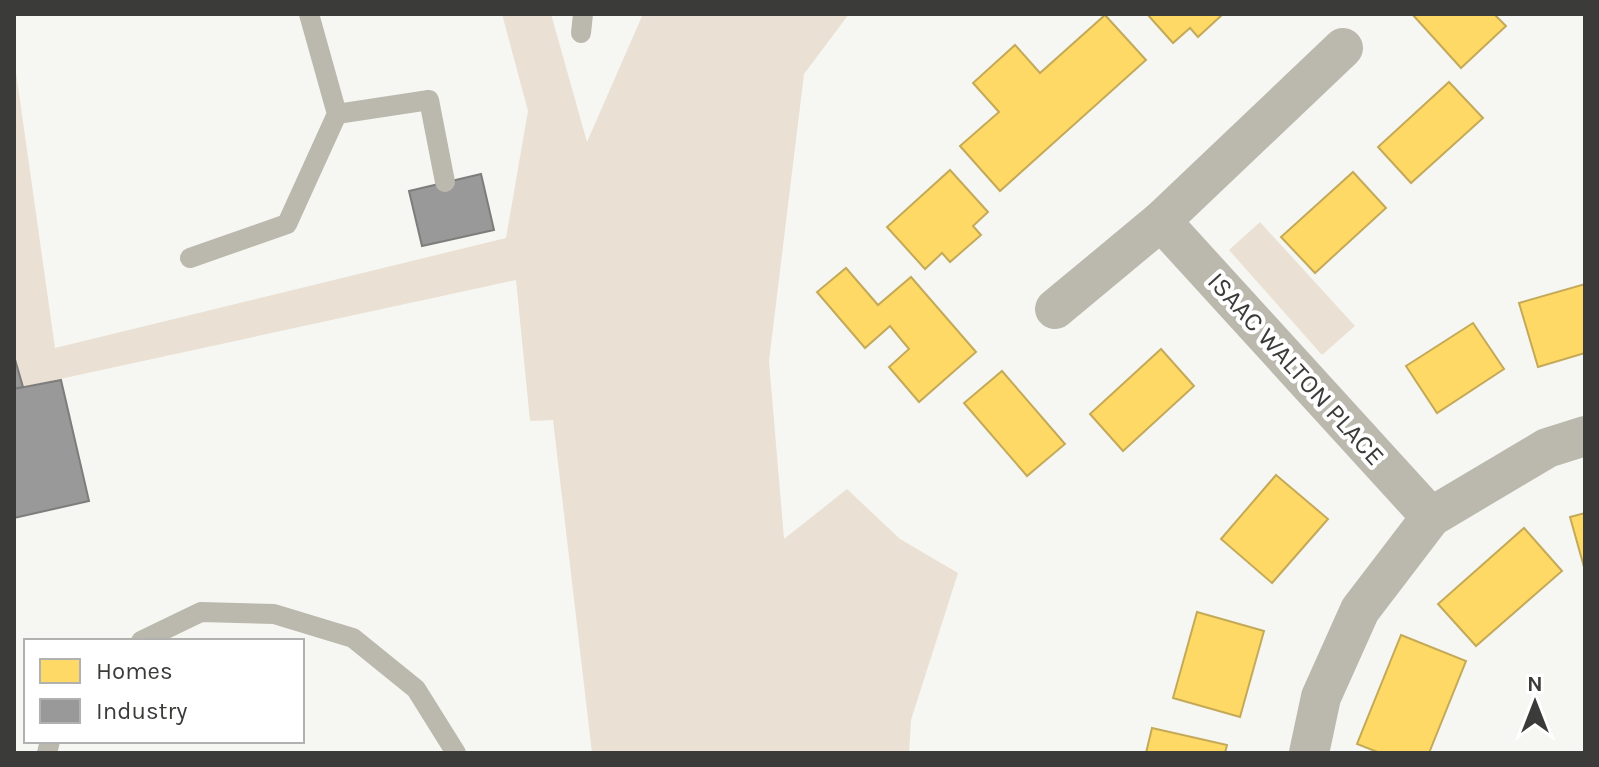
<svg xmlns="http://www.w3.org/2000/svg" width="1599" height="767" viewBox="0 0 1599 767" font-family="Karla,sans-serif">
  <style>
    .green { fill: #eae0d3 }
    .homes { fill: #ffd966; stroke: #c4aa58; stroke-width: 2 }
    .industry { fill: #999; stroke: #7d7d7c; stroke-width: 2 }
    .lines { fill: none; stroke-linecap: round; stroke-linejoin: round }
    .lane { stroke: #bbb9ae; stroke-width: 20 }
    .street { stroke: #bbb9ae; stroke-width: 40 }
    .labels { text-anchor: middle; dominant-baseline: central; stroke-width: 8; stroke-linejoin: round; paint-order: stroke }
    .street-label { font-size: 26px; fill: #3b3c39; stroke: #fff }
  </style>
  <rect width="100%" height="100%" fill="#f6f7f2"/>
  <!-- green -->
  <g class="green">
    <polygon points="502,14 551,14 587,142 643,14 849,14 804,74 769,361 784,539 847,489 900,539 958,573 911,720 909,753 592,753 553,420 530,421 516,280 23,387 14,355 14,58 55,348 506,238 528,111"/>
    <polygon points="1260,222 1355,326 1322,355 1229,250"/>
  </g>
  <!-- homes -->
  <g class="homes">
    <polygon points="1147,14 1223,14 1198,37 1190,28 1173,43"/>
    <polygon points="1412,14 1494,14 1506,26 1461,68"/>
    <polygon points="1105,15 1146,60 1000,191 960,146 999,112 973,83 1015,45 1040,73"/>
    <polygon points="1449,82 1483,118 1411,183 1378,147"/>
    <polygon points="950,170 988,212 973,226 981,235 950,262 942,253 925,269 887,227"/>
    <polygon points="1353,172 1386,208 1315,273 1281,237"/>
    <polygon points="846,268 878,305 911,277 976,352 919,402 889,367 909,349 890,326 865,348 817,292"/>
    <polygon points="1585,284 1585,353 1538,367 1519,303"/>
    <polygon points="1473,323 1504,369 1437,413 1406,366"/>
    <polygon points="1161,349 1194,386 1123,451 1090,414"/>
    <polygon points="1002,371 1065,444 1027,476 964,403"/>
    <polygon points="1276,475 1328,519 1272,583 1221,539"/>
    <polygon points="1585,513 1585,567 1584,567 1570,517"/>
    <polygon points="1524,528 1562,571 1476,646 1438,604"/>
    <polygon points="1197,612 1264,631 1240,717 1173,698"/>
    <polygon points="1401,635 1466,661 1429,753 1380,753 1357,744"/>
    <polygon points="1152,728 1227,745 1225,753 1146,753"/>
  </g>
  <!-- industry -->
  <g class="industry">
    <polygon points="481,174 494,230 422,246 409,191"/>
    <polygon points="14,356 23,387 14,389"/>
    <polygon points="61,380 89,501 14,518 14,389"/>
  </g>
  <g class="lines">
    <!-- lane -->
    <g class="lane">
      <polyline points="581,33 583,14"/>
      <polyline points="337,114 429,100 445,182"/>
      <polyline points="190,258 287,224 337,114 309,14"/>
      <polyline points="141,641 201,612 274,614 353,638 416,689 456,753"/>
      <polyline points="47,753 50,741"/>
    </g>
    <!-- street -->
    <g class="street">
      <polyline points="1161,221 1431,517"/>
      <polyline points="1055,309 1161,221 1343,48"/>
      <polyline points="1309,753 1321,697 1360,610 1431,517 1547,448 1585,436"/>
    </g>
  </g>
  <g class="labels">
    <!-- street labels -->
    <g class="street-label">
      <text transform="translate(1296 369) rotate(48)">ISAAC WALTON PLACE</text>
    </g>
  </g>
  <!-- border -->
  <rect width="1599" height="767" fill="none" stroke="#3b3c39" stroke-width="32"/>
  <!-- legend -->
  <rect x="24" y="639" width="280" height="104" fill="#ffffff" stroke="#b1b1b0" stroke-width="2"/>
  <rect x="40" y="659" width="40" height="24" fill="#ffd966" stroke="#b1b1b0" stroke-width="2"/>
  <text x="96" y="679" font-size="24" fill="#3b3c39">Homes</text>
  <rect x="40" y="699" width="40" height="24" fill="#999999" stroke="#b1b1b0" stroke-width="2"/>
  <text x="96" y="719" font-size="24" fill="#3b3c39">Industry</text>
  <!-- north arrow -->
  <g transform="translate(1535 703)" stroke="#ffffff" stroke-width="6" paint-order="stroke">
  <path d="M0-6L14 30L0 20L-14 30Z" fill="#3b3c39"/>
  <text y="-12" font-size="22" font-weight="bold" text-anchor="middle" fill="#3b3c39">N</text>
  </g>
</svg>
